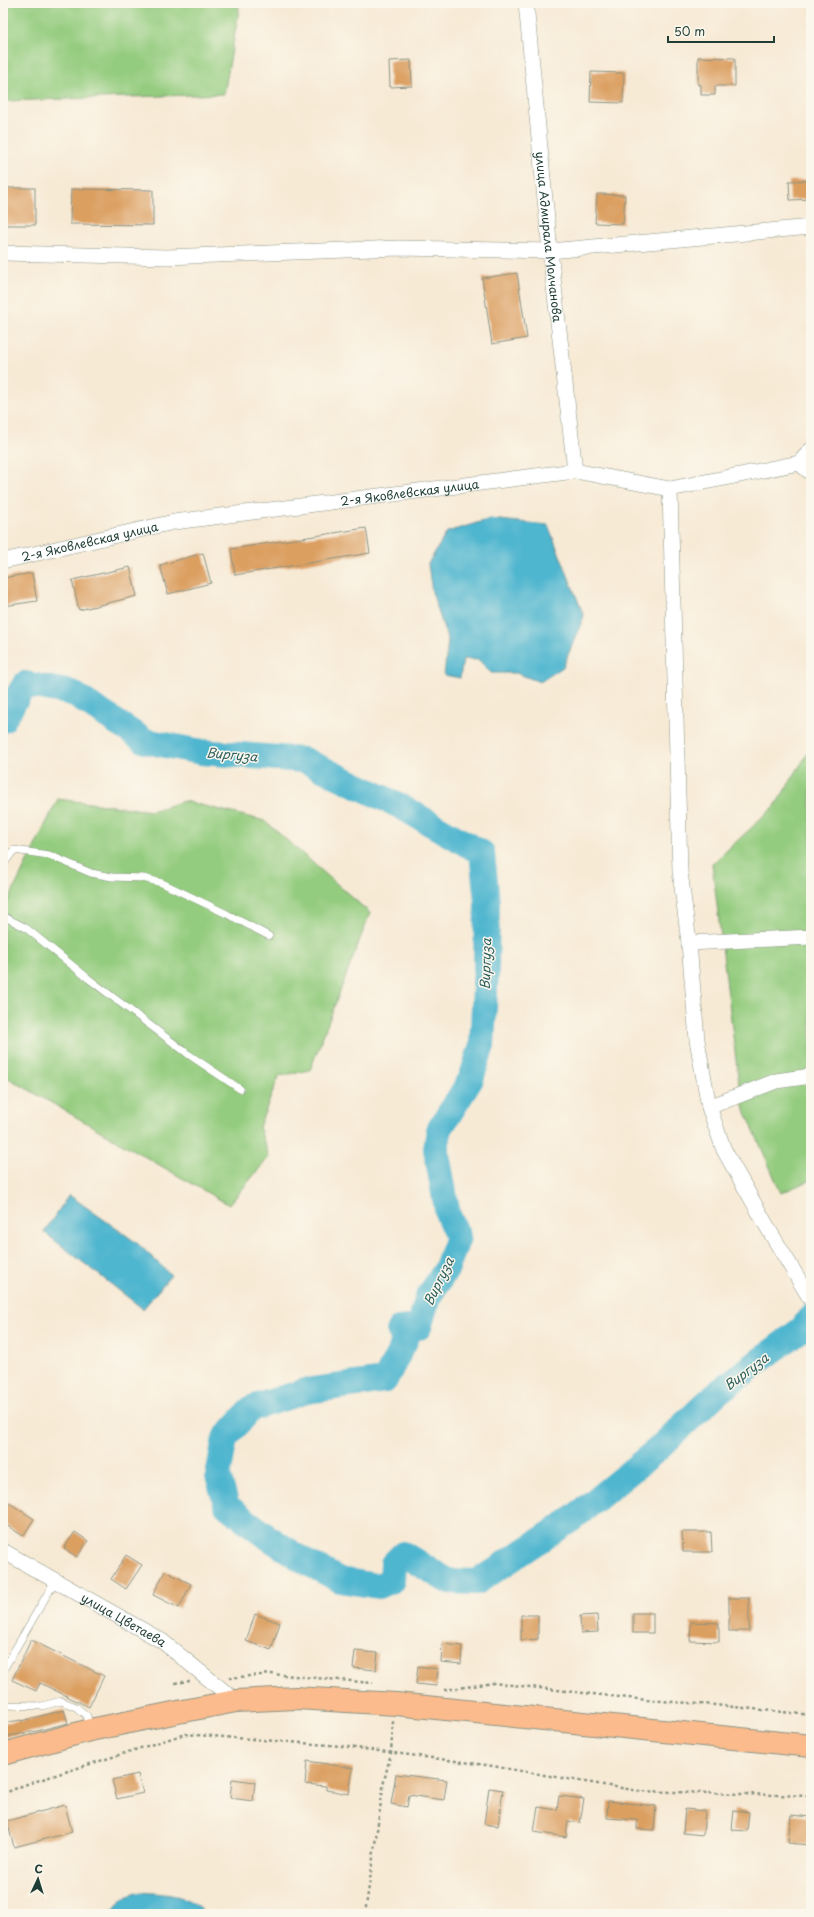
<svg xmlns="http://www.w3.org/2000/svg" width="814" height="1917" viewBox="0 0 814 1917" font-family="'Playpen Sans',sans-serif">
  <style>
    .green { fill: #94cc7f; stroke: #5a845a }
    .water { fill: #50b6cf; stroke: #387a82 }
    .lines { fill: none; stroke-linecap: round; stroke-linejoin: round }
    .river { stroke: #50b6cf; stroke-width: 26 }
    .building { fill: #db9f60 }
    .service-casing { stroke: #8b9484; stroke-width: 8 }
    .minor-casing { stroke: #8b9484; stroke-width: 16 }
    .primary-casing { stroke: #8b9484; stroke-width: 24 }
    .path { stroke: #8b9484; stroke-width: 2.5; stroke-dasharray: 3 3; stroke-linecap: butt }
    .service { stroke: #fff; stroke-width: 7 }
    .minor { stroke: #fff; stroke-width: 15 }
    .primary { stroke: #fbbb8d; stroke-width: 22 }
    .labels { text-anchor: middle; dominant-baseline: central; stroke-width: 3; stroke-linejoin: round; paint-order: stroke }
    .street-label { font-size: 12px; fill: #1f3d34; stroke: #fbf7ec }
    .water-label { font-size: 13px; font-style: italic; fill: #2e6162; stroke: #fbf7ec }
  </style>
  <rect width="100%" height="100%" fill="#fbf7ec"/>
  <filter id="ink" filterUnits="userSpaceOnUse"><feTurbulence type="fractalNoise" baseFrequency=".025" numOctaves="2"/><feDisplacementMap in="SourceGraphic" scale="8" xChannelSelector="R" yChannelSelector="G"/><feConvolveMatrix kernelMatrix="1 2 1 2 8 2 1 2 1" color-interpolation-filters="sRGB"/></filter>
  <filter id="wash" filterUnits="userSpaceOnUse"><feTurbulence type="fractalNoise" baseFrequency=".012" numOctaves="4" result="noise"/><feDisplacementMap in="SourceGraphic" scale="16" xChannelSelector="R" yChannelSelector="G"/><feGaussianBlur stdDeviation="0.9" result="paint"/><feColorMatrix in="noise" values="0 0 0 0 0 0 0 0 0 0 0 0 0 0 0 0 0 1.4 0 .05"/><feComposite in="paint" operator="in"/></filter>
  <g filter="url(#wash)">
    <rect width="100%" height="100%" fill="#f7ead5"/>
    <!-- green -->
    <g class="green">
      <polygon points="3,3 238,3 239,10 224,94 3,101"/>
      <polygon points="811,748 811,1180 781,1193 741,1101 712,864 775,806"/>
      <polygon points="58,799 151,811 184,801 265,821 370,913 310,1070 279,1076 259,1127 269,1157 229,1205 3,1075 3,911"/>
    </g>
    <!-- water -->
    <g class="water">
      <polygon points="490,519 548,525 584,616 563,667 540,682 516,673 491,673 479,660 463,659 460,678 444,675 448,641 432,592 428,564 447,532"/>
      <polygon points="69,1195 137,1243 171,1275 143,1309 44,1232"/>
      <path d="M140,1892c22,2 51,1 64,22h-89l-2,-2 9,-14z"/>
    </g>
    <g class="lines">
      <!-- river -->
      <polyline class="river" points="3,720 25,684 72,693 145,741 201,752 304,760 400,806 482,853 487,902 486,969 482,1045 471,1079 439,1130 436,1149 448,1215 458,1237 446,1270 428,1297 419,1327 399,1329 405,1341 385,1380 306,1391 252,1408 225,1438 218,1476 227,1506 269,1538 306,1562 340,1580 378,1586 392,1580 393,1564 403,1554 448,1581 477,1582 571,1520 658,1449 717,1393 803,1328 811,1316"/>
    </g>
    <g id="blocks">
      <!-- building -->
      <g class="building">
        <polygon points="698,57 735,58 735,86 715,86 715,95 701,95 701,85 698,85"/>
        <polygon points="411,60 412,86 390,87 389,61"/>
        <polygon points="591,72 624,73 623,103 590,102"/>
        <polygon points="811,180 811,199 790,200 789,181"/>
        <rect x="3" y="188" width="32" height="37"/>
        <polygon points="71,189 153,190 153,225 70,224"/>
        <polygon points="597,194 625,195 623,224 595,223"/>
        <polygon points="517,273 527,338 492,344 482,278"/>
        <polygon points="366,528 370,553 235,575 231,549"/>
        <polygon points="203,553 211,583 168,594 160,565"/>
        <polygon points="130,567 137,596 79,610 72,580"/>
        <polygon points="32,573 37,601 3,606 3,578"/>
        <polygon points="3,1499 34,1519 23,1536 3,1523"/>
        <polygon points="75,1532 88,1541 77,1557 64,1548"/>
        <polygon points="682,1532 711,1532 712,1552 683,1552"/>
        <polygon points="126,1555 142,1565 126,1589 111,1579"/>
        <polygon points="165,1571 191,1584 179,1608 153,1595"/>
        <rect x="729" y="1598" width="20" height="33"/>
        <rect x="633" y="1613" width="20" height="20"/>
        <polygon points="255,1614 280,1623 271,1650 246,1641"/>
        <polygon points="521,1615 538,1615 538,1639 521,1640"/>
        <polygon points="597,1615 598,1632 581,1633 580,1616"/>
        <polygon points="691,1622 719,1623 719,1642 690,1641"/>
        <polygon points="31,1640 104,1676 89,1707 40,1683 36,1691 12,1680"/>
        <polygon points="442,1644 462,1646 461,1664 441,1662"/>
        <polygon points="355,1651 378,1653 376,1670 353,1668"/>
        <polygon points="418,1666 438,1669 436,1686 416,1684"/>
        <polygon points="64,1710 68,1723 37,1731 3,1737 3,1723 21,1720 21,1721"/>
        <polygon points="307,1761 353,1768 349,1794 326,1790 326,1786 305,1784"/>
        <polygon points="138,1774 143,1793 117,1799 112,1780"/>
        <polygon points="396,1774 447,1780 444,1800 409,1795 407,1807 391,1804"/>
        <polygon points="232,1779 255,1782 253,1801 230,1798"/>
        <polygon points="489,1788 503,1790 498,1826 484,1824"/>
        <polygon points="559,1796 584,1799 580,1823 568,1821 566,1837 534,1832 538,1807 557,1810"/>
        <polygon points="608,1801 656,1806 654,1830 637,1829 637,1820 607,1818"/>
        <polygon points="65,1805 72,1832 14,1847 7,1821"/>
        <polygon points="685,1809 705,1811 703,1835 683,1833"/>
        <polygon points="734,1810 749,1812 747,1831 732,1830"/>
        <polygon points="791,1815 811,1817 808,1845 788,1843"/>
      </g>
    </g>
  </g>
  <g filter="url(#ink)">
    <use href="#blocks" fill-opacity="0" stroke="#8b9484" stroke-width="1"/>
    <g class="lines">
      <defs>
        <g id="service">
          <polyline points="3,865 14,850 49,855 91,873 112,877 143,878 162,883 227,914 269,936"/>
          <polyline points="3,916 26,928 89,979 188,1054 240,1089"/>
          <polyline points="3,1670 55,1581"/>
          <polyline points="3,1705 42,1706 61,1701 76,1707 87,1716 90,1729"/>
        </g>
        <g id="minor">
          <path id="s1" d="M526,3l24,248 25,220"/>
          <polyline points="3,253 166,257 399,248 550,251 811,227"/>
          <polyline points="799,463 811,473"/>
          <polyline points="670,489 680,871 689,943 697,1040 709,1107 724,1150 769,1230 811,1300"/>
          <path id="s2" d="M3,561l171,-39 401,-51 95,18 129,-26 12,-13"/>
          <polyline points="689,943 811,937"/>
          <polyline points="709,1107 776,1081 811,1076"/>
          <path id="s3" d="M3,1551l159,90 74,60"/>
        </g>
        <polyline id="primary" points="3,1754 90,1730 178,1712 236,1701 296,1698 396,1704 811,1746"/>
      </defs>
      <!-- service casing -->
      <use href="#service" class="service-casing"/>
      <!-- minor casing -->
      <use href="#minor" class="minor-casing"/>
      <!-- primary casing -->
      <use href="#primary" class="primary-casing"/>
      <!-- path -->
      <g class="path">
        <polyline points="229,1678 271,1674 373,1683"/>
        <polyline points="175,1683 190,1681"/>
        <polyline points="444,1690 494,1683 647,1700 715,1705 811,1715"/>
        <polyline points="3,1794 24,1785 185,1734 341,1746 486,1765 639,1791 811,1796"/>
        <polyline points="365,1914 384,1781 391,1753 393,1721"/>
      </g>
      <!-- service -->
      <use href="#service" class="service"/>
      <!-- minor -->
      <use href="#minor" class="minor"/>
      <!-- primary -->
      <use href="#primary" class="primary"/>
    </g>
  </g>
  <g class="labels">
    <!-- street labels -->
    <g class="street-label">
      <text stroke="none"><textPath href="#s1" startOffset="235">улица Адмирала Молчанова</textPath></text>
      <text stroke="none"><textPath href="#s2" startOffset="413">2-я Яковлевская улица</textPath></text>
      <text stroke="none"><textPath href="#s2" startOffset="89">2-я Яковлевская улица</textPath></text>
      <text stroke="none"><textPath href="#s3" startOffset="139">улица Цветаева</textPath></text>
    </g>
    <!-- water labels -->
    <g class="water-label">
      <text transform="translate(232 754) rotate(5)">Виргуза</text>
      <text transform="translate(485 964) rotate(-88)">Виргуза</text>
      <text transform="translate(438 1281) rotate(-64)">Виргуза</text>
      <text transform="translate(746 1371) rotate(-37)">Виргуза</text>
    </g>
  </g>
  <!-- margin -->
  <rect width="814" height="1917" fill="none" stroke="#fbf7ec" stroke-width="16"/>
  <!-- north arrow -->
  <g transform="translate(38 1879) rotate(4)" stroke="#fbf7ec" stroke-width="3" paint-order="stroke">
  <path d="M0-3L7 15L0 10L-7 15Z" fill="#1f3d34"/>
  <text y="-6" font-size="11" font-weight="bold" text-anchor="middle" fill="#1f3d34">С</text>
  </g>
  <!-- scale -->
  <path d="M668 36v6h106v-6" fill="none" stroke="#1f3d34" stroke-width="2"/>
  <text x="674" y="36" font-size="12" fill="#1f3d34" stroke="#fbf7ec" stroke-width="3" paint-order="stroke">50 m</text>
</svg>
